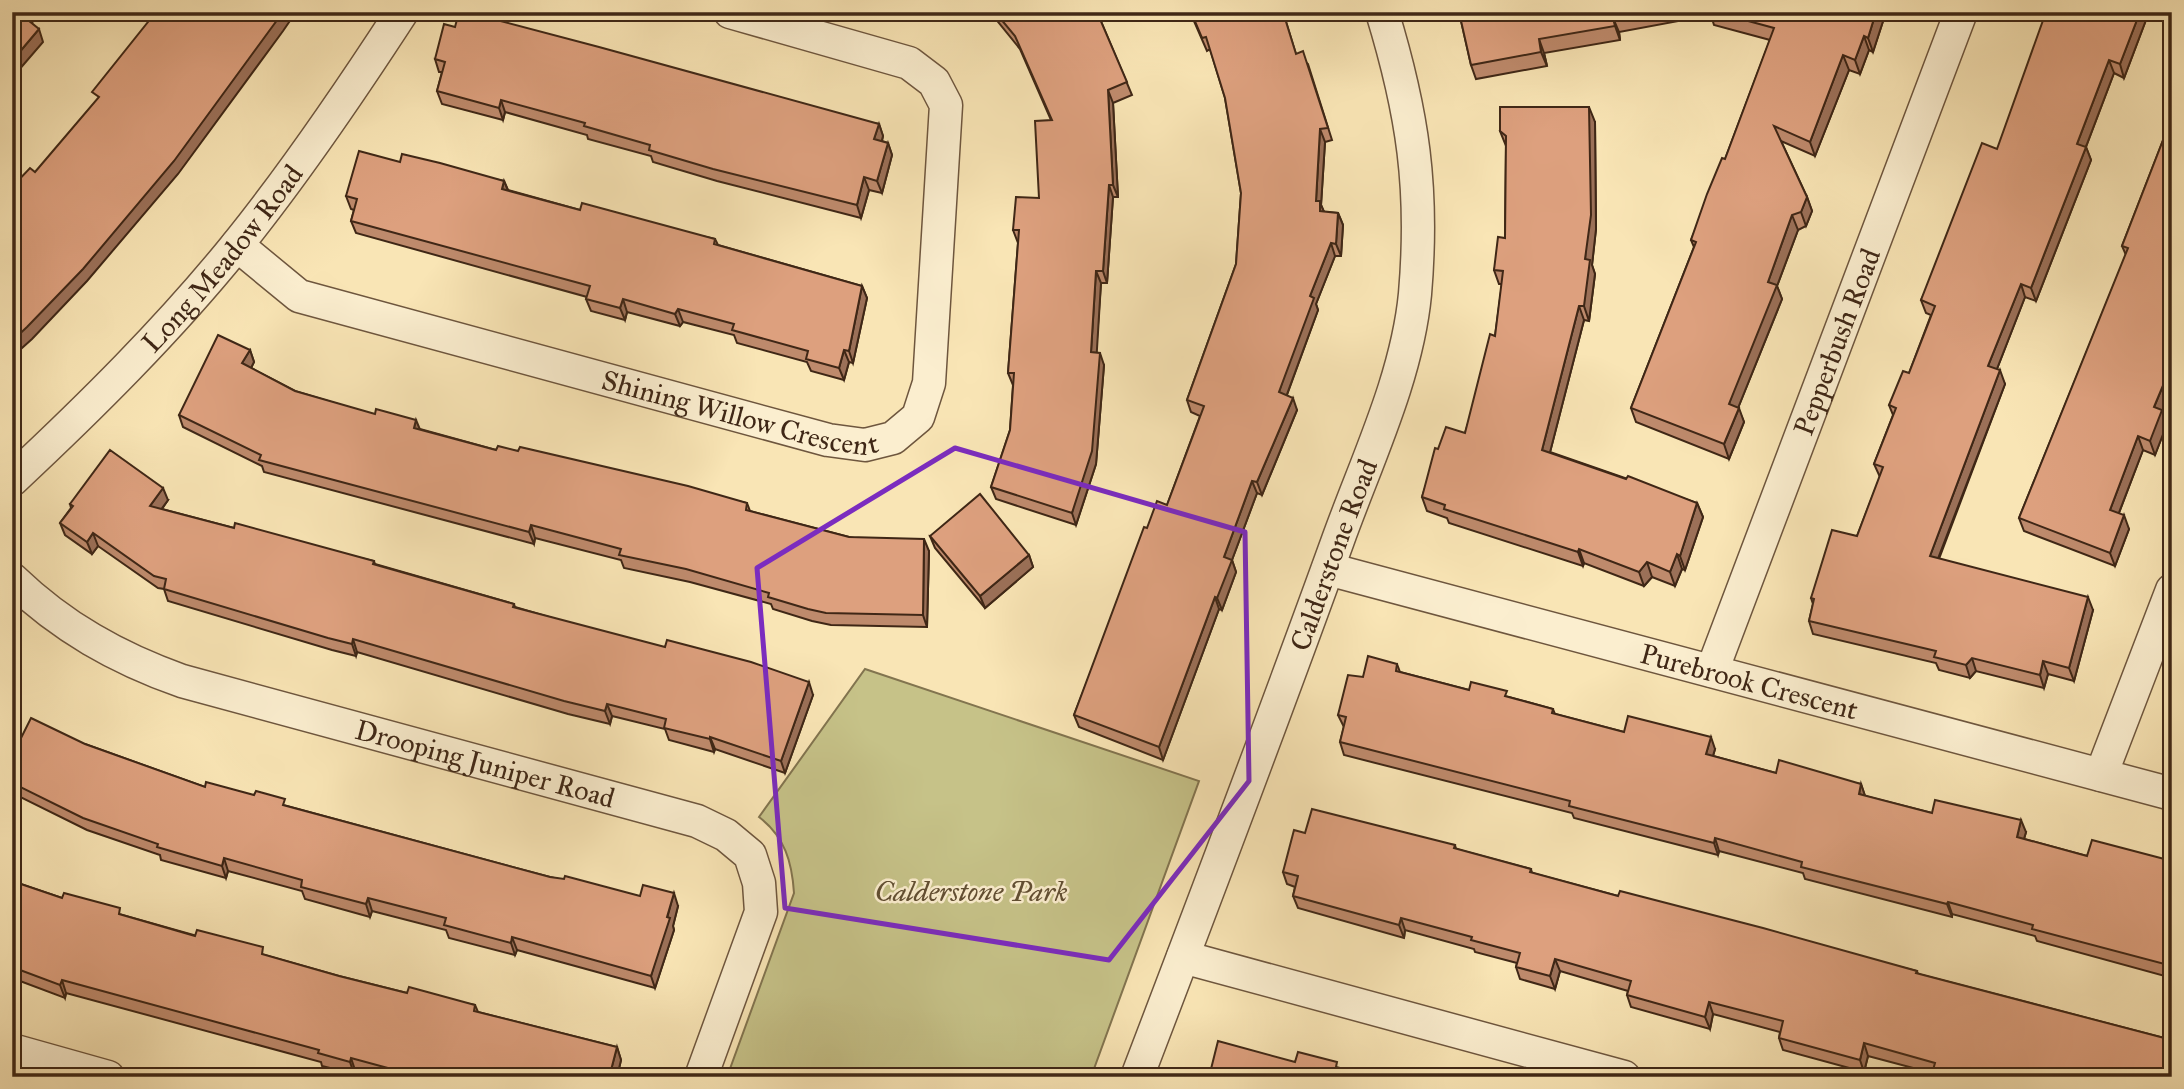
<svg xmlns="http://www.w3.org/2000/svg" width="2184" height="1089" viewBox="0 0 2184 1089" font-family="'IM FELL Great Primer',serif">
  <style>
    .green { fill: #c6c288; stroke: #82744f; stroke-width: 2 }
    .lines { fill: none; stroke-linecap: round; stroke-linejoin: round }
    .minor-casing { stroke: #6e563e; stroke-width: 35 }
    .minor { stroke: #fbeecf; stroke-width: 32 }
    .wall { fill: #be8a6c; stroke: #3f2716; stroke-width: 2 }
    .shaded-wall { fill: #9b7058; stroke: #3f2716; stroke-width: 2 }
    .building { fill: #dda07e; stroke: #3f2716; stroke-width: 2 }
    .marked { fill: none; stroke: #7b2cbf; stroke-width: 5; stroke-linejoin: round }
    .labels { text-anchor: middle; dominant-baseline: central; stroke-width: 5; stroke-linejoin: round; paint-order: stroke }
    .street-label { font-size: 28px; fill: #3f2716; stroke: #fbeecf }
    .park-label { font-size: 28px; font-style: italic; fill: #614e32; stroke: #fbeecf }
  </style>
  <rect width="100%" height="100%" fill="#f9e5b5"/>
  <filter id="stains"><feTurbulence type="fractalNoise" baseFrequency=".00286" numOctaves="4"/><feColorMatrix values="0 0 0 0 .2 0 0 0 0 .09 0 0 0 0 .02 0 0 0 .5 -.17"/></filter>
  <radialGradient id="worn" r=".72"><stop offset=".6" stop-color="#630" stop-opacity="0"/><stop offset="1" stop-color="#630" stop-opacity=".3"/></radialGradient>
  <!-- green -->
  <path class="green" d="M865,669l334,112 -108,296h-364l67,-184c-2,-31 -9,-56 -35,-76z"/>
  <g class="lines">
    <defs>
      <g id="minor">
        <path id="s1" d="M237,245l62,51 529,144 37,5 28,-7 25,-21 11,-34 17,-278 -12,-23 -25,-19 -179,-51"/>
        <path id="s2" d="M12,480c78,-73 156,-150 224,-234 60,-74 114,-154 166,-234"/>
        <path id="s3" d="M1328,569l844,225"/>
        <path id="s4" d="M12,579c50,48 105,79 170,102l515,140 29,14 24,20 9,28 2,29 -60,165"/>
        <path id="s5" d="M1712,671l249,-659"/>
        <polyline points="2101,775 2172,590"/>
        <polyline points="1183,957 1624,1077"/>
        <polyline points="12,1050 108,1077"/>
        <path id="s6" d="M1137,1077c68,-178 136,-357 201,-537 28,-78 69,-162 77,-246 9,-105 -2,-181 -33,-282"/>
      </g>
    </defs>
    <!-- minor casing -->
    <use href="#minor" class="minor-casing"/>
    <!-- minor -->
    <use href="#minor" class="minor"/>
  </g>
  <!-- wall -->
  <g class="wall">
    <polygon points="990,12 1097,12 1132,95 1113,103 1118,197 1113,197 1107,283 1101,283 1096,353 1104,365 1096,464 1076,525 996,499 991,487 1010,430 1013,385 1008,373 1018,243 1013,230 1039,198 1051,120 1020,49"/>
    <polygon points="1190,12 1283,12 1296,54 1308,64 1332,140 1325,142 1321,205 1324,212 1338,213 1343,225 1341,256 1335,256 1316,304 1318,310 1287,395 1297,410 1262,495 1257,493 1232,560 1236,572 1222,610 1219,609 1163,760 1079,727 1074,715 1147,528 1167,505 1200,416 1191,412 1187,400 1236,264 1241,193 1225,98 1210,49 1207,51"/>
    <polygon points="1459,12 1699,12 1700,17 1619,32 1620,40 1544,53 1547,66 1476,79 1471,65"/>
    <polygon points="1710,12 1886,12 1873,52 1869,50 1860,74 1849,70 1815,156 1781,141 1807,197 1812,211 1806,226 1798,230 1777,286 1782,299 1738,408 1744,422 1729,459 1636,422 1631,408 1694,247 1691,240 1725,159 1770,40 1714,25"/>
    <polygon points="2149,12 2124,78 2114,73 2086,147 2091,160 2036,301 2025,297 1997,369 2005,384 1939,559 2093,610 2074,681 2048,674 2044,688 1976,671 1970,678 1939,670 1936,663 1813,634 1809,621 1813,604 1811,598 1857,536 1880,477 1874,464 1893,415 1889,405 1909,373 1931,315 1926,313 1921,300 1997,149"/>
    <polygon points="435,59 879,124 883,136 882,141 888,143 892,155 882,193 869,190 861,218 717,181 653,162 651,156 588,139 587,135 505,112 503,120 442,104 437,91 442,72 439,72"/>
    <polygon points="2172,117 2172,390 2163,412 2167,424 2155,455 2143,450 2119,513 2129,529 2115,566 2024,531 2019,518 2126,255 2122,246"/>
    <polygon points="1595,122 1596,229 1592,265 1595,274 1589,321 1584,320 1550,452 1697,503 1703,517 1685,570 1682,569 1675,586 1652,577 1644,586 1584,563 1583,566 1449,523 1447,518 1427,511 1422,497 1438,449 1465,433 1495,336 1502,284 1499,284 1494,270 1505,238 1506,146 1500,131"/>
    <polygon points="400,162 504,181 508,190 580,210 715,239 718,245 862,286 867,298 853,363 849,362 844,380 811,371 807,362 737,343 734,335 683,322 680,326 627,312 625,320 591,311 586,299 587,297 356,233 351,221 354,210 351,209 346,196"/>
    <polygon points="250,350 254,362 251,368 295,391 420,429 496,450 518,451 747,503 750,511 849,537 929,551 927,627 831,625 812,621 773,609 771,604 690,582 624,568 621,560 535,538 534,544 264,472 262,466 183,427 179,415"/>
    <polygon points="168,500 162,509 234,528 374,561 375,564 514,604 515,607 813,695 785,773 715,749 714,752 669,740 665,729 612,716 610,724 568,714 357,652 356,656 332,650 168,601 164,589 158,588 98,546 92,554 65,535 60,523 71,508 70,504"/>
    <polygon points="930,536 1029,555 1033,567 985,608 935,548"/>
    <polygon points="1397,664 1400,672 1469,690 1509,697 1553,709 1555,714 1624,732 1715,749 1713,756 1776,773 1861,784 1865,796 1932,813 2026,832 2024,839 2087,856 2172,863 2172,978 2037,941 2035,936 1952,914 1952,917 1805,879 1803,873 1719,851 1718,855 1574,818 1572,813 1344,755 1340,742 1344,727 1338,715 1363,677"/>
    <polygon points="85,744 205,787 287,806 550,877 678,906 673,926 674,930 655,988 517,950 515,955 449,938 446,930 372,911 370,917 305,899 302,891 228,871 226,878 161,860 160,855 87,830 12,793 12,756"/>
    <polygon points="1305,833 1455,845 1456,849 1531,869 1532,873 1618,896 1917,971 1918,974 2172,1040 1932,1073 1868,1056 1864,1072 1783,1050 1779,1038 1780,1032 1713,1014 1710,1029 1631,1007 1627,995 1628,991 1560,971 1555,989 1520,979 1516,967 1517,963 1475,952 1474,949 1405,930 1404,938 1298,908 1293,896 1295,887 1287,884 1283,872"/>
    <polygon points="12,881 62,898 339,976 407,993 475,1005 478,1012 617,1047 621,1060 617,1077 380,1077 355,1070 354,1074 322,1066 321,1062 66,993 65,998 12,978"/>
  </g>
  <!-- shaded-wall -->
  <g class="shaded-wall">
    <polygon points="26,12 39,12 28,29 23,16"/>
    <polygon points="283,12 296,12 283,31 178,174 87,281 32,339 12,357 12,341"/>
    <polygon points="1876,12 1886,12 1873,52 1868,38"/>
    <polygon points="2140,12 2149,12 2124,78 2120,64"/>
    <polygon points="1613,18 1619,32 1620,40 1615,26"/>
    <polygon points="39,29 43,42 12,78 12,61"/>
    <polygon points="1864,36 1869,50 1860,74 1855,60"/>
    <polygon points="1539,39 1544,53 1547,66 1541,52"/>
    <polygon points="1843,55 1849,70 1815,156 1810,142"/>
    <polygon points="2109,60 2114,73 2082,157 2077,144"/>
    <polygon points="1108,90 1113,103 1118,197 1113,185"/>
    <polygon points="501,100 505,112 503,120 499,108"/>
    <polygon points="1589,107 1595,122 1596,229 1592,265 1595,274 1589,321 1584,306"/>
    <polygon points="879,124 883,136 879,151 874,139"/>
    <polygon points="1320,129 1325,142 1321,205 1325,214 1325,224 1316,201"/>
    <polygon points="888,143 892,155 882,193 877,181"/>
    <polygon points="2086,147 2091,160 2036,301 2031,288"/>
    <polygon points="864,177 869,190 861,218 857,205"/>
    <polygon points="504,181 509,193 502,189"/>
    <polygon points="1109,185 1113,197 1107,283 1103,271"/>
    <polygon points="1807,197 1812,211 1806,226 1801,212"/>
    <polygon points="1338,213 1343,225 1341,256 1336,244"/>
    <polygon points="1792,215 1798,230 1777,286 1782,299 1734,418 1729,404 1768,282"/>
    <polygon points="1331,243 1335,256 1316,304 1318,310 1283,405 1279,392 1310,296"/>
    <polygon points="1096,271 1101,283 1096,365 1091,352"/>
    <polygon points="2021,284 2025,297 1993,379 1988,366"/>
    <polygon points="862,286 867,298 853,363 849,351"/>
    <polygon points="623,299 627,312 625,320 620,308"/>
    <polygon points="1579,306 1584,320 1547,464 1542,450"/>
    <polygon points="678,309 683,322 680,326 675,314"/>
    <polygon points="250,350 254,362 247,376 242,363"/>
    <polygon points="844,350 849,362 844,380 839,368"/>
    <polygon points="1100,353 1104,365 1096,464 1076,525 1072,513"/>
    <polygon points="2172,364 2172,390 2163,412 2167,424 2155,455 2150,441 2154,407"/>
    <polygon points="2000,370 2005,384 1934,569 1930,556"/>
    <polygon points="1293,398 1297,410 1262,495 1257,482"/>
    <polygon points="1739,408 1744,422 1729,459 1724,444"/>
    <polygon points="416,420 421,432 414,428"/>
    <polygon points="2138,436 2143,450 2115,523 2110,510"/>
    <polygon points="1252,481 1257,493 1232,560 1236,572 1222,610 1217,598 1224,557"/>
    <polygon points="163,488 168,500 155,518 150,506"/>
    <polygon points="1697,503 1703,517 1685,570 1680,556"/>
    <polygon points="2124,515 2129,529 2115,566 2110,553"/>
    <polygon points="531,525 535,538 534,544 529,532"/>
    <polygon points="93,533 98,546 92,554 87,542"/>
    <polygon points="924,539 929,551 927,627 923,615"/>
    <polygon points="1579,549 1584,563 1583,566 1578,552"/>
    <polygon points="1677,554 1682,569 1675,586 1670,572"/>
    <polygon points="1029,555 1033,567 985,608 980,596"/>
    <polygon points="1647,562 1652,577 1644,586 1639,572"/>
    <polygon points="1215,597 1219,609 1163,760 1159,747"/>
    <polygon points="2088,597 2093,610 2074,681 2069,668"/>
    <polygon points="353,639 357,652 356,656 352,644"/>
    <polygon points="1972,658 1976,671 1970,678 1966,665"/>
    <polygon points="2043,661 2048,674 2044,688 2040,675"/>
    <polygon points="809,682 813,695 785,773 781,761"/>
    <polygon points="607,704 612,716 610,724 605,711"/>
    <polygon points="710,737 715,749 714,752 710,739"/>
    <polygon points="1711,737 1715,749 1710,766 1706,754"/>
    <polygon points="1861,784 1865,796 1859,794"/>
    <polygon points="2021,820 2026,832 2021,849 2017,837"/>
    <polygon points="1715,838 1719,851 1718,855 1714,843"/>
    <polygon points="224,858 228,871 226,878 222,866"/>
    <polygon points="2172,863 2172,891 2167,879"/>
    <polygon points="674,893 678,906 673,926 674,930 655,988 651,976"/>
    <polygon points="368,898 372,911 370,917 366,904"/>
    <polygon points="1948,902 1952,914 1952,917 1947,904"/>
    <polygon points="1401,918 1405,930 1404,938 1399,925"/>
    <polygon points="512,937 517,950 515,955 511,943"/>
    <polygon points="1555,959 1560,971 1555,989 1550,976"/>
    <polygon points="62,980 66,993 65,998 60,985"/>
    <polygon points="1709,1002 1713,1014 1710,1029 1705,1017"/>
    <polygon points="1864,1043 1868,1056 1864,1072 1860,1060"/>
    <polygon points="617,1047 621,1060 617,1077 611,1077 610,1074"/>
    <polygon points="351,1058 355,1070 354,1074 350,1062"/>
  </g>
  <!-- building -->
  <g class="building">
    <polygon points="12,12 26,12 23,16 39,29 12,61"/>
    <polygon points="156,12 283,12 174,161 83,269 27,327 12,341 12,187 30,168 35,172 99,97 92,92"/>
    <polygon points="459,12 466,12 599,47 879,124 874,139 888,143 877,181 864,177 857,205 713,169 649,150 650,145 584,126 585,123 501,100 499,108 437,91 445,62 435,59 444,24 455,27"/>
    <polygon points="995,12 1097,12 1127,82 1108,90 1113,185 1109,185 1103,271 1096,271 1091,352 1100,353 1092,451 1072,513 991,487 1010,430 1014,373 1008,373 1019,230 1013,230 1016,197 1039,198 1035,121 1052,120 1015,36"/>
    <polygon points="1191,12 1283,12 1296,54 1303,51 1328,128 1320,129 1316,201 1320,201 1320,211 1338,213 1336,244 1331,243 1310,296 1314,298 1279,392 1293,398 1257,482 1252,481 1224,557 1232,560 1217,598 1215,597 1159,747 1074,715 1144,527 1147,528 1157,501 1167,505 1204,406 1187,400 1236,264 1241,193 1225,98 1206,37 1202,38"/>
    <polygon points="1459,12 1645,12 1613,18 1615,26 1539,39 1541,52 1471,65"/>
    <polygon points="1715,12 1876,12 1868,38 1864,36 1855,60 1843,55 1810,142 1774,126 1807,197 1801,212 1792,215 1768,282 1777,285 1729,404 1739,408 1724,444 1631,408 1696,242 1691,240 1707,194 1722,158 1725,159 1774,28"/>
    <polygon points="2046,12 2140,12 2120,64 2109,60 2077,144 2086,147 2031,288 2021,284 1988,366 2000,370 1930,556 2088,597 2069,668 2043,661 2040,675 1972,658 1966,665 1934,657 1936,651 1809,621 1814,599 1811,598 1832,530 1857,536 1883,467 1874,464 1896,408 1889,405 1903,371 1909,373 1935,306 1921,300 1982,143 1997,149"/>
    <polygon points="1500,107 1589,107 1591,215 1585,259 1590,260 1584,306 1579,306 1542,450 1626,479 1628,476 1697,503 1680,556 1677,554 1670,572 1647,562 1639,572 1579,549 1578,552 1444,509 1445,505 1422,497 1435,448 1438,449 1446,427 1465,433 1490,334 1495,336 1503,271 1494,270 1498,237 1505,238 1506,136 1500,131"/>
    <polygon points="2172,117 2172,364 2154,407 2162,410 2150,441 2138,436 2110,510 2124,515 2110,553 2019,518 2128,248 2122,246"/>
    <polygon points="359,151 400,162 402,154 440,163 504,181 502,189 580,210 582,203 715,239 714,244 862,286 849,351 844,350 839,368 806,359 808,351 732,330 734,324 678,309 675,314 623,299 620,308 586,299 590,286 351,221 357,199 346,196"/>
    <polygon points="218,335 250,350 242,363 295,391 375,414 376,409 416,420 414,428 496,450 498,446 518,451 520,447 688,486 747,503 746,510 849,537 924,539 923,615 826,613 808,609 768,597 769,593 686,569 619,555 621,549 531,525 529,532 259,460 261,455 179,415"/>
    <polygon points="110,450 163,488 150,506 234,528 235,523 374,561 373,564 514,604 513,607 665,647 667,640 751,662 809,682 781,761 710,737 710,739 664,728 666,719 607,704 605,711 564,701 353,639 352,644 328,638 164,589 166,579 154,576 93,533 87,542 60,523 73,506 70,504"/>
    <polygon points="980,494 1029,555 980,596 930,536"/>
    <polygon points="1368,656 1397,664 1396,671 1469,690 1471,682 1507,691 1505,696 1553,709 1552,713 1624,732 1628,716 1711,737 1706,754 1776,773 1779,760 1861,784 1859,794 1932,813 1935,800 2021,820 2017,837 2087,856 2092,840 2172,861 2167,879 2172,880 2172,966 2032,929 2033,925 1948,902 1947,904 1801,867 1802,862 1715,838 1714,843 1569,806 1570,801 1340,742 1346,717 1338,715 1348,675 1363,677"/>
    <polygon points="31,718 85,744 205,787 206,782 254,795 256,791 285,799 283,805 550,877 564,879 565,876 640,896 643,885 674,893 667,917 670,918 651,976 512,937 511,943 444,925 446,918 368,898 366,904 301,887 302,880 224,858 222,866 157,847 158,844 83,818 12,783 12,756"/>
    <polygon points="1312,809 1455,845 1454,848 1531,869 1530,872 1618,896 1620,891 1763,928 1917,971 1916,973 2172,1040 2172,1077 1931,1077 1935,1063 1864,1043 1860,1060 1779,1038 1783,1021 1709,1002 1705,1017 1627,995 1631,981 1555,959 1550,976 1516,967 1520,953 1471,940 1472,937 1401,918 1399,925 1293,896 1298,876 1283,872 1294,830 1305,833"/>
    <polygon points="12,881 62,898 64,893 120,908 119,914 195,936 197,930 263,947 262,954 339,976 407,993 409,987 475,1005 474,1011 617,1047 610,1074 614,1075 614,1077 421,1077 351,1058 350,1062 318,1053 319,1050 62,980 60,985 12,967"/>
    <polygon points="1218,1041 1295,1062 1298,1052 1337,1062 1336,1067 1375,1077 1209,1077"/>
  </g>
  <!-- marked area -->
  <path class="marked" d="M955,448l290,84 4,249 -140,179 -324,-52 -28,-340z"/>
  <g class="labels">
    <!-- street labels -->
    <g class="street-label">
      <text stroke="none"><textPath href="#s2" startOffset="306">Long Meadow Road</textPath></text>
      <text stroke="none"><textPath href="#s5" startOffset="352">Pepperbush Road</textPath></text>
      <text stroke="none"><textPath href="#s1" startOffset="537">Shining Willow Crescent</textPath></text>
      <text stroke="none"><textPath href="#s6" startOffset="558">Calderstone Road</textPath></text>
      <text stroke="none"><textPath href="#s3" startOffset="436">Purebrook Crescent</textPath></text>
      <text stroke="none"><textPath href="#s4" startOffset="514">Drooping Juniper Road</textPath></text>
    </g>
    <!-- park labels -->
    <g class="park-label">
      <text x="971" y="891">Calderstone Park</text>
    </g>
  </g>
  <!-- margin -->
  <rect width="2184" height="1089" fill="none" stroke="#f9e5b5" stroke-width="42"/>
  <rect x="14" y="14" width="2156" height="1061" fill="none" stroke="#3f2716" stroke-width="3.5"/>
  <rect x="21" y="21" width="2142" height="1047" fill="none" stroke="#3f2716" stroke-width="2"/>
  <rect width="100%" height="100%" filter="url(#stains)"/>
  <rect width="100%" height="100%" fill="url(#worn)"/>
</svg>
